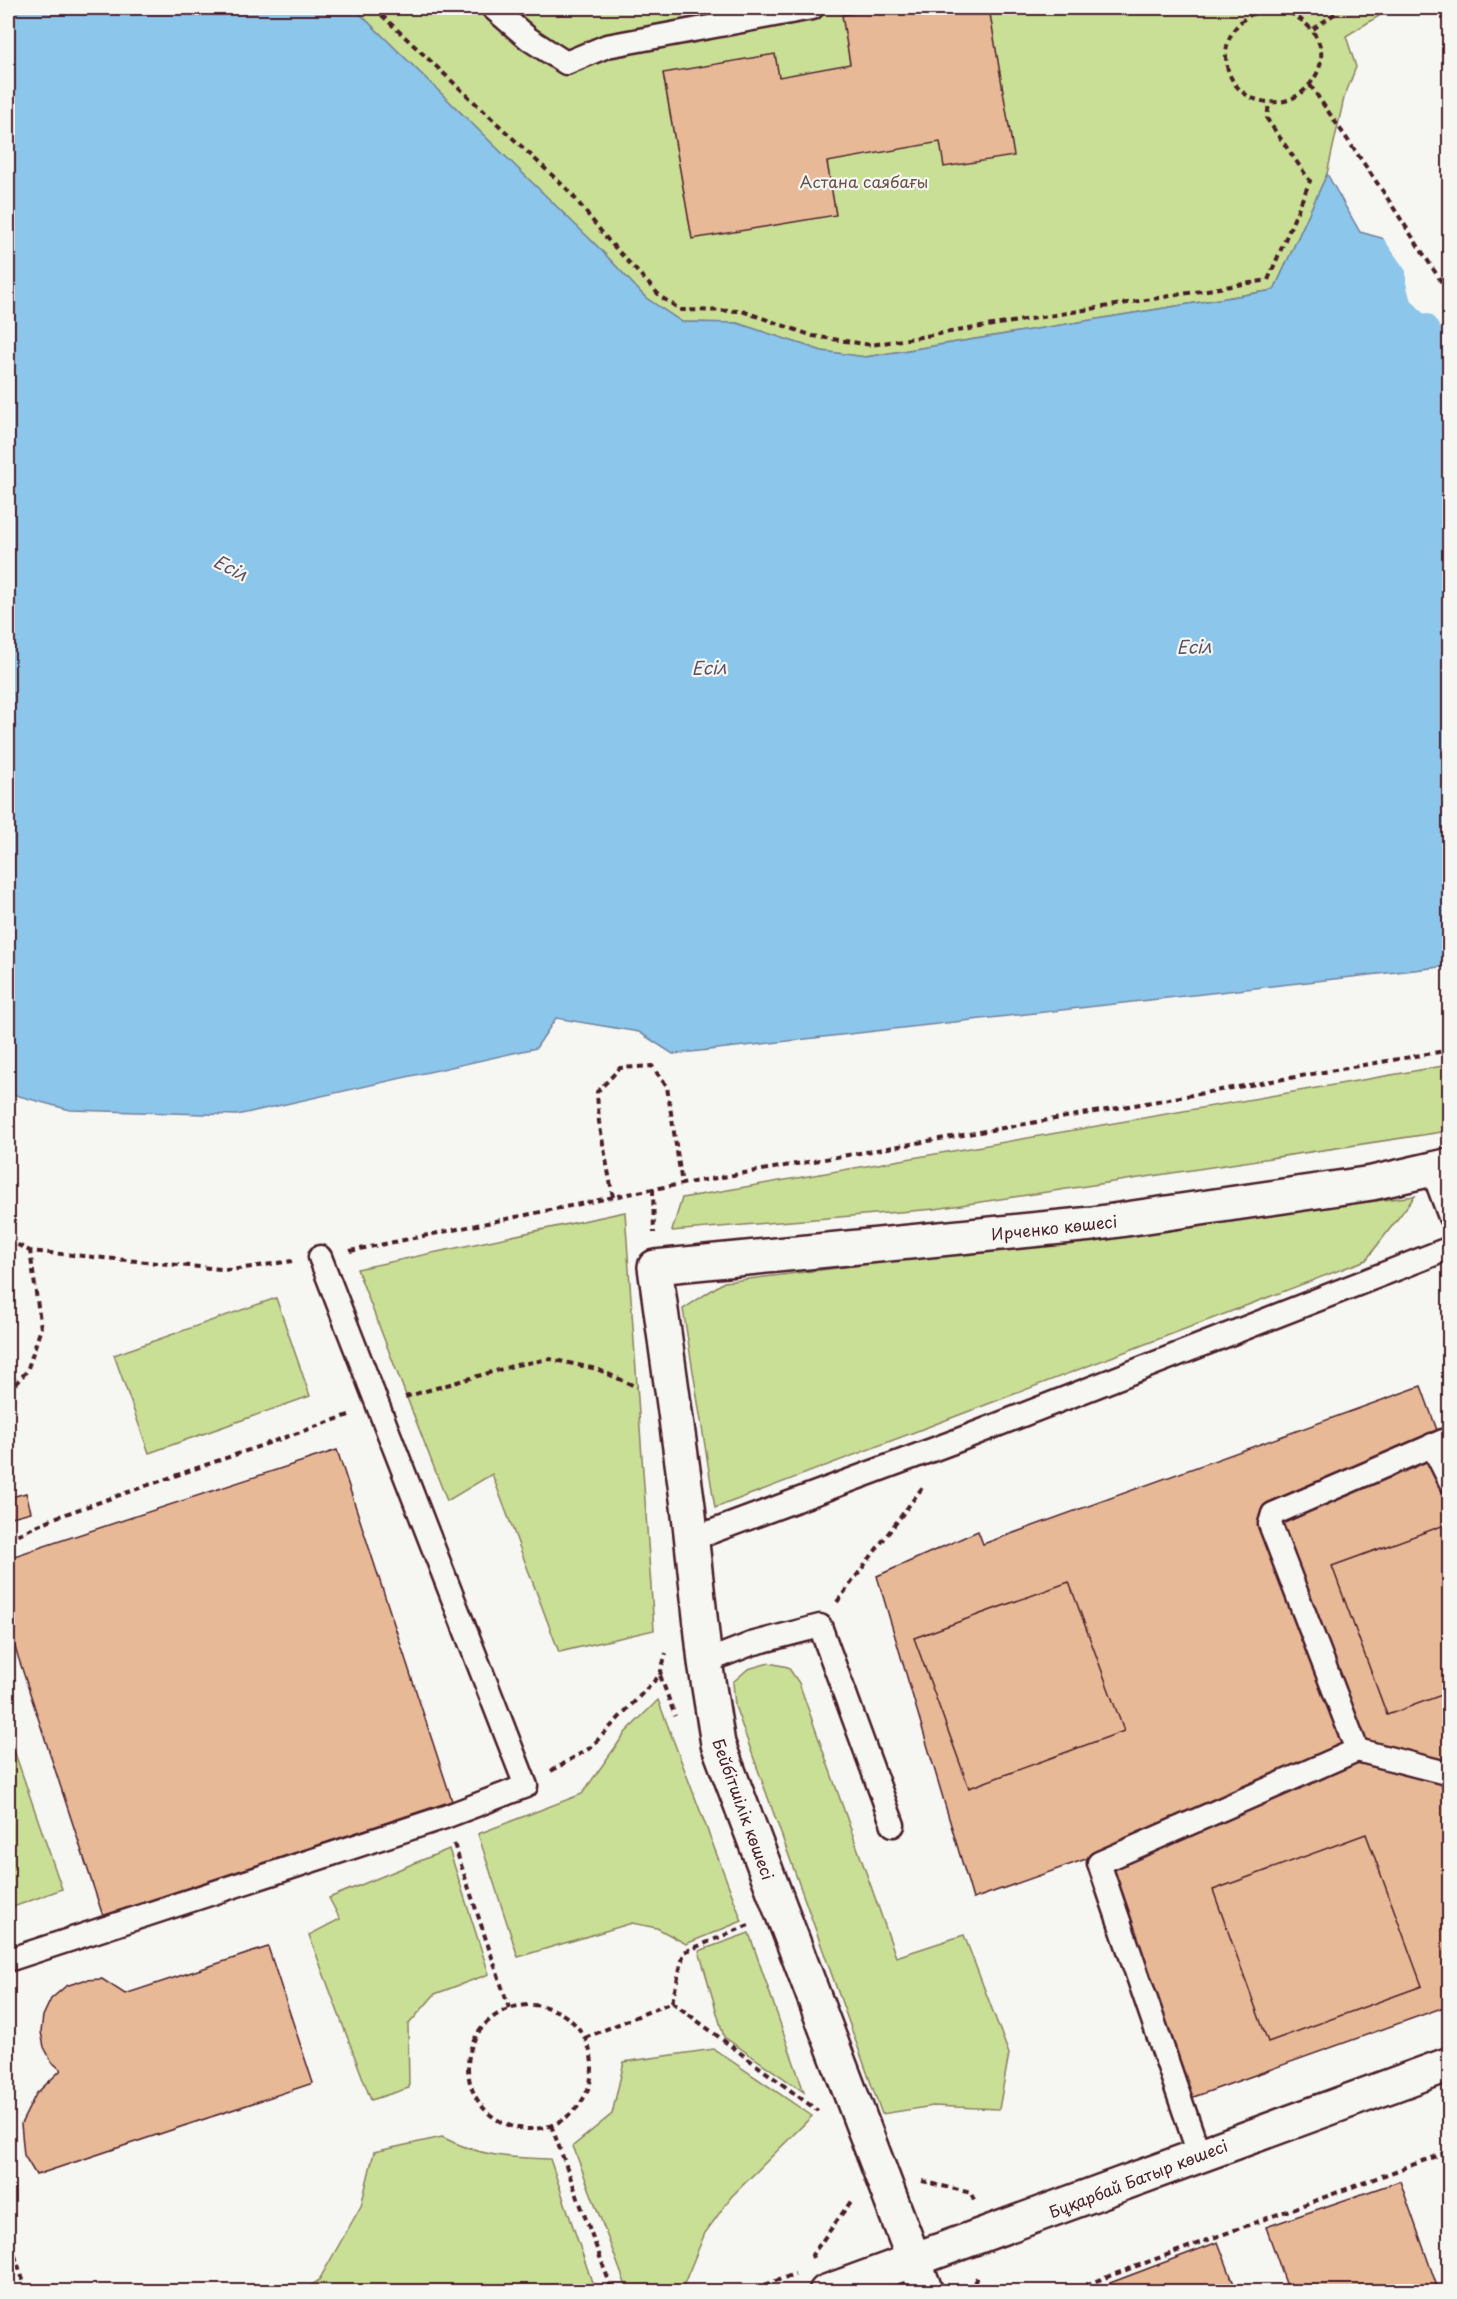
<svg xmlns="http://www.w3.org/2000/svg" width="1457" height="2299" viewBox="0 0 1457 2299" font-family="'Playpen Sans',sans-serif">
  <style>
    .green { fill: #c9df95; stroke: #8a7f60; stroke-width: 1.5 }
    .water { fill: #8cc6eb; stroke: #72839e; stroke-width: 1.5 }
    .pier { fill: #f6f6f2 }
    .building { fill: #e7b997; stroke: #4a1f2b; stroke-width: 1.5 }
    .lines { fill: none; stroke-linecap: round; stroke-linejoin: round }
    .service-casing { stroke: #4a1f2b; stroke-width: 27 }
    .minor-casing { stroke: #4a1f2b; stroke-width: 38 }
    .path { stroke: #4a1f2b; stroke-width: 4; stroke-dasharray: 6 4.5; stroke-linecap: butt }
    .service { stroke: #f6f6f2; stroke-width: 22 }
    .minor { stroke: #f6f6f2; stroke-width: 33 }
    .labels { text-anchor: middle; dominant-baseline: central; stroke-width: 4.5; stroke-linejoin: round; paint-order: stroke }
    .park-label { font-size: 16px; fill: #6a4f46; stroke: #f6f6f2 }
    .street-label { font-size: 16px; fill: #4a1f2b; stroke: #f6f6f2 }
    .water-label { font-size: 18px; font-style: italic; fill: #5e5165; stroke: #f6f6f2 }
  </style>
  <rect width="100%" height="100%" fill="#f6f6f2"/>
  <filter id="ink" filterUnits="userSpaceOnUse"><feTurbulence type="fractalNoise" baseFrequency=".0167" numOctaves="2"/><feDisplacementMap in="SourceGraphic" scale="12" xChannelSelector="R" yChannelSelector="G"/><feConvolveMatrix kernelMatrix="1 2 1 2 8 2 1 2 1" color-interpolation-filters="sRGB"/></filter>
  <g filter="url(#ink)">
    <!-- green -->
    <g class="green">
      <polygon points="354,8 1392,8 1346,36 1356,67 1344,98 1327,174 1274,290 865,357 822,351 737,323 682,322 646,298 601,250"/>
      <polygon points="1449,1065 1448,1131 935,1209 672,1231 682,1198"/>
      <polygon points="1415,1196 1366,1260 715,1508 683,1309 724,1282"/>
      <polygon points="625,1212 654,1630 559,1652 492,1474 447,1501 357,1269"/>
      <polygon points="276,1298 310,1396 149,1453 114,1355"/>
      <polygon points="769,1663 788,1667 799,1683 896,1957 964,1935 1009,2054 999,2109 933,2106 882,2114 735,1706 733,1682 748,1669"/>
      <polygon points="658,1700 742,1921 686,1944 657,1928 632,1923 518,1957 478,1834 582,1794 626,1732"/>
      <polygon points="8,1733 62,1889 8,1909"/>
      <polygon points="449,1849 489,1974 435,1994 408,2025 409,2088 371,2100 309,1935 340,1919 329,1898"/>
      <polygon points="749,1933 804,2092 724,2037 699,1951"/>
      <polygon points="714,2049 812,2116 731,2197 705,2233 681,2291 628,2291 573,2146 612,2114 624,2062"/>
      <path d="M442,2137c37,19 66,21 108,22l45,132h-292l16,-11 42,-74 13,-54z"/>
    </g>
    <!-- water -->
    <polygon class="water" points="8,8 354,8 601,250 646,298 682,322 737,323 822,351 866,357 1274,290 1327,174 1360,232 1410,246 1449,235 1449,966 673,1054 639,1032 556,1018 536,1048 237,1115 70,1110 8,1093"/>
    <!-- pier -->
    <polygon class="pier" points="1442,234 1449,244 1449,341 1432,315 1423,313 1410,298 1406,283 1406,271 1381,235 1410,243"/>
    <!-- building -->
    <g class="building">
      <polygon points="887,8 989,8 1014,156 944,167 940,142 827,162 836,215 692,239 663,73 775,54 779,77 850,64 842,15"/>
      <polygon points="1421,1386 1450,1466 1450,2005 1174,2104 1086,1859 973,1899 877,1576 978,1531 983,1544"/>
      <polygon points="337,1450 452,1801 103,1916 8,1626 8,1558"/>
      <polygon points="26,1493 31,1512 8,1518 8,1498"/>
      <polygon points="1450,1523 1450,1692 1387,1715 1332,1566"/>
      <polygon points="1069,1582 1124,1731 969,1788 914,1638"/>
      <polygon points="1366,1834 1422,1986 1268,2042 1213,1890"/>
      <polygon points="268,1947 313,2083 36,2175 24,2155 21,2124 36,2094 61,2070 52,2062 44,2047 41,2032 43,2016 51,1999 66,1986 84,1980 102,1979 125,1994"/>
      <polygon points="1400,2181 1439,2292 1289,2292 1266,2227"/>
      <polygon points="1218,2242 1237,2292 1114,2292 1110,2283"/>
    </g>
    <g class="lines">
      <defs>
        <g id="service">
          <polyline points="493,8 529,39 566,63 607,46 812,8"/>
          <polyline points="1432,1169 1450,1217"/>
          <polyline points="1432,1445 1450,1481"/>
          <polyline points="692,1539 956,1441 1450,1248"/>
          <polyline points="705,1662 751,1644 820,1626 893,1825"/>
          <polyline points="1357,1750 1450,1774"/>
          <polyline points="8,1960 445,1817 526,1786 320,1257"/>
          <polyline points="1199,2154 1099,1863 1357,1750 1270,1524 1273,1514 1450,1438"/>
        </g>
        <g id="minor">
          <polyline points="826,2292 1450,2064"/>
          <polyline points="926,2292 718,1744 705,1662 688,1506 655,1267 1092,1224 1372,1183 1450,1165"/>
        </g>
      </defs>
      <!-- service casing -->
      <use href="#service" class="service-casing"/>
      <!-- minor casing -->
      <use href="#minor" class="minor-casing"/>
      <!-- path -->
      <g class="path">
        <polyline points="374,8 569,191 608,240 661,297 681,310 742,311 813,336 871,345 1268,280 1310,181 1267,119 1269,103"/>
        <path d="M1274,8c-69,7 -60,99 4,94 12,-1 23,-7 31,-17 29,-33 2,-69 -34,-77"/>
        <polyline points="1313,29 1343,8"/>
        <polyline points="1310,85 1382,190 1450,295"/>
        <polyline points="653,1189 654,1233"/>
        <polyline points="613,1197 599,1122 597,1092 620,1068 652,1066 667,1087 682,1184"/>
        <polyline points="8,1240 30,1251 231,1270 292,1261"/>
        <polyline points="350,1251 653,1189 1450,1050"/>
        <polyline points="8,1392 27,1371 41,1328 30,1251"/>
        <polyline points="405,1397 516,1365 550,1359 597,1369 637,1387"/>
        <polyline points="8,1539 54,1518 349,1415"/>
        <polyline points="837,1602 922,1488"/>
        <polyline points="660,1675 666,1653"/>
        <polyline points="551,1771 590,1748 660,1675 675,1716"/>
        <polyline points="454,1844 509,2008"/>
        <polyline points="672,2002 818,2111"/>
        <polyline points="672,2002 684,1952 749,1925"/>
        <circle cx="530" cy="2067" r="62"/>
        <polyline points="585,2038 672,2002"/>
        <polyline points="551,2125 613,2292"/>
        <polyline points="922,2181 971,2193 974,2201"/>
        <polyline points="8,2235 27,2292"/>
        <polyline points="813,2258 812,2255 852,2200"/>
        <polyline points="745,2292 795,2274"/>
        <polyline points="969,2292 979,2274"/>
        <polyline points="1066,2292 1450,2151"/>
      </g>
      <!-- service -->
      <use href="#service" class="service"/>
      <!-- minor -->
      <use href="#minor" class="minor"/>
    </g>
  </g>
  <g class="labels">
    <!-- park labels -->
    <g class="park-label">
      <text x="864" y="181">Астана саябағы</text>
    </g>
    <!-- street labels -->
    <g class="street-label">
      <text transform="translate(1054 1227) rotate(-6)">Ирченко көшесі</text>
      <text transform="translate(744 1809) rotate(70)">Бейбітшілік көшесі</text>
      <text transform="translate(1138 2178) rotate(-21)">Бұқарбай Батыр көшесі</text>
    </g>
    <!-- water labels -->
    <g class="water-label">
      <text transform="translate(231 567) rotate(27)">Есіл</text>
      <text transform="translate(1194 646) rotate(-2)">Есіл</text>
      <text transform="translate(709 667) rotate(-2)">Есіл</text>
    </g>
  </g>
  <!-- margin -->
  <rect width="1457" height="2299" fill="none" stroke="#f6f6f2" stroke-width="30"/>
  <rect x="15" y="15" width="1427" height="2269" fill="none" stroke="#4a1f2b" stroke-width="2" filter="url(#ink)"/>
</svg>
